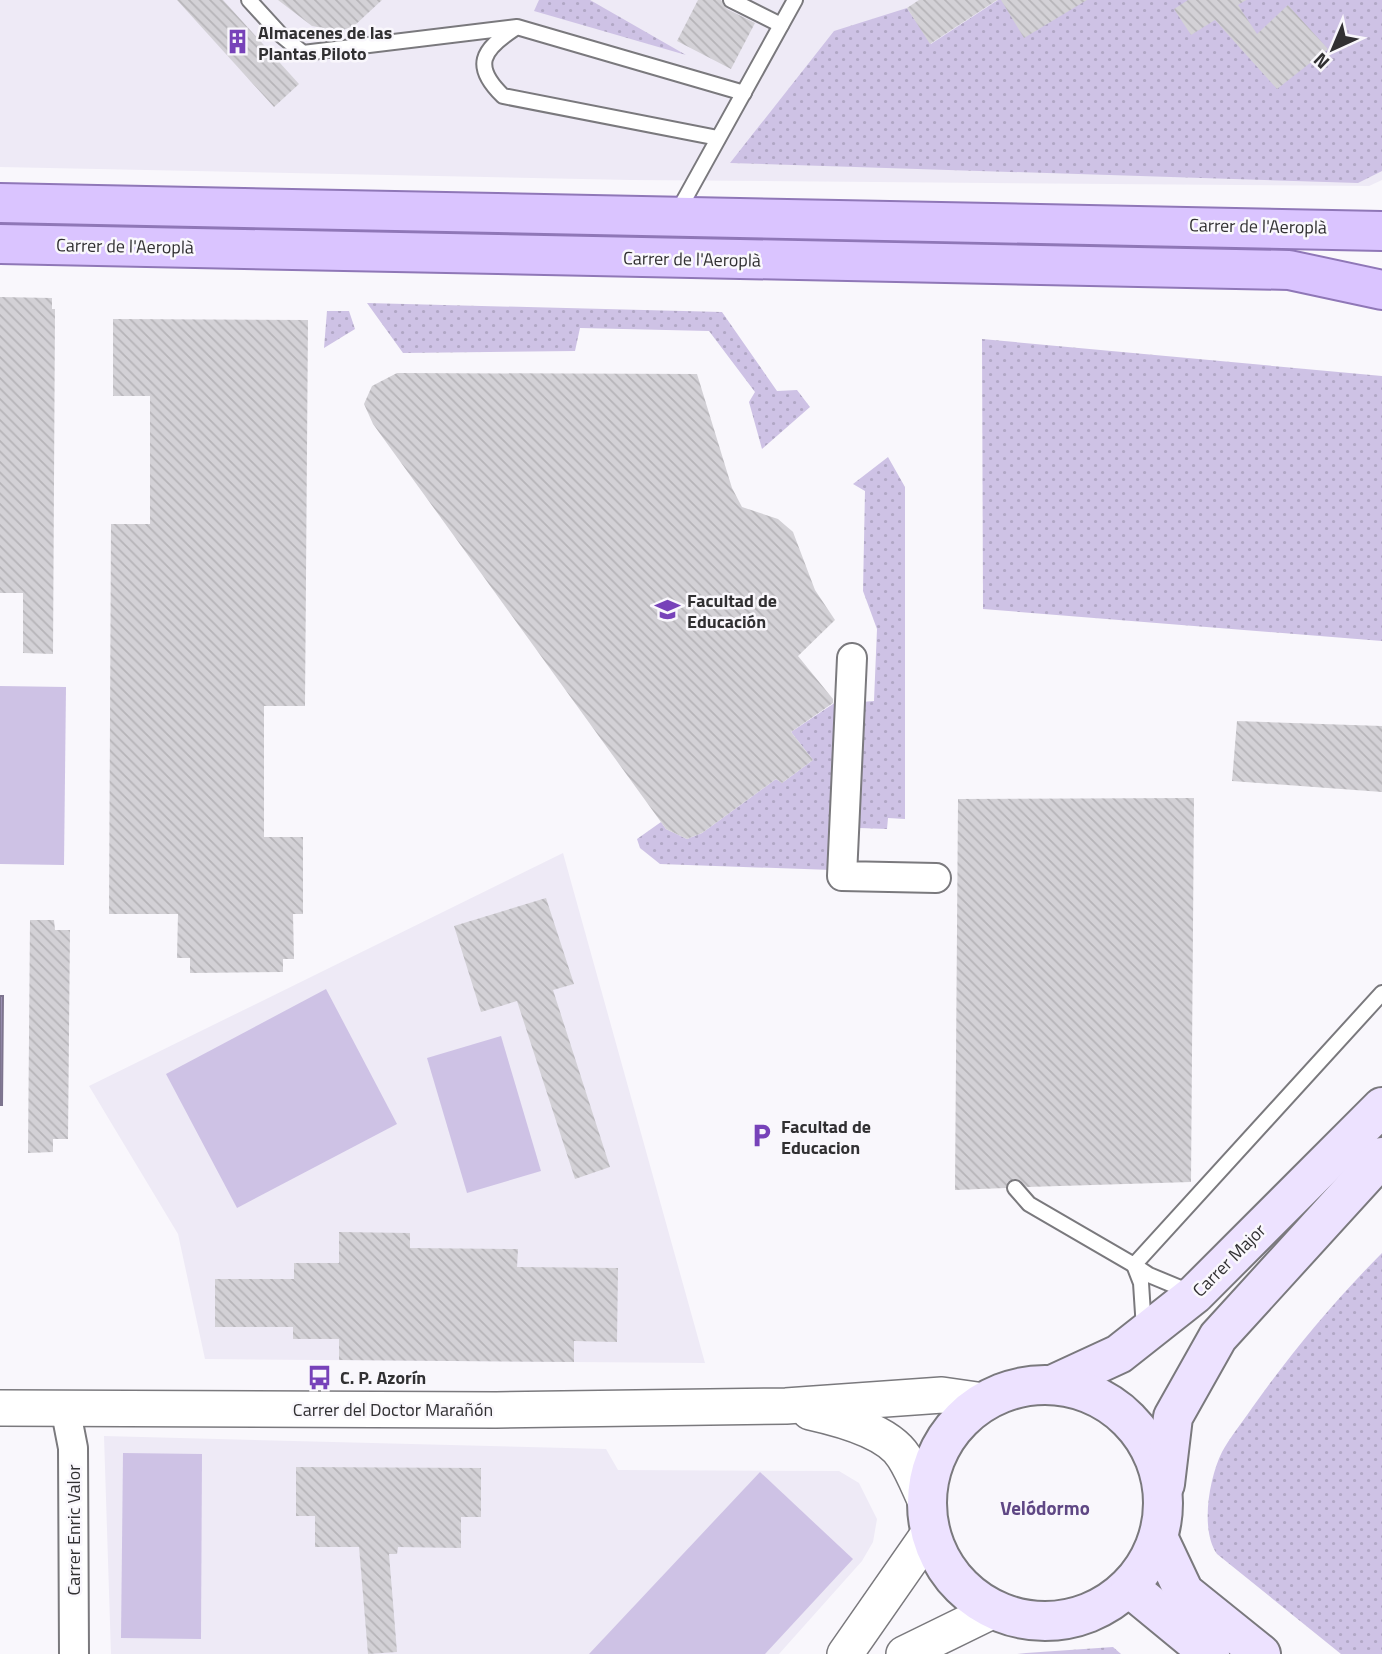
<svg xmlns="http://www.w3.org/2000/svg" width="1382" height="1654" viewBox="0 0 1382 1654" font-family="'Titillium Web',sans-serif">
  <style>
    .built { fill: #eeeaf6 }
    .grass { fill: url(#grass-dots) }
    .pitch { fill: #cec2e5 }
    .water { fill: url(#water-ripples); stroke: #7d748e; stroke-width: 2 }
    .building { fill: url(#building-back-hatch) }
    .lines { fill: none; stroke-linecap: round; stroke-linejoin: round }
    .service-casing { stroke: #7a797d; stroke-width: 18 }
    .minor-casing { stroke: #7a797d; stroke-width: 32 }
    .tertiary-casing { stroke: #7a797d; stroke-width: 38 }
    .secondary-casing { stroke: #7a797d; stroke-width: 42 }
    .primary-casing { stroke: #8f77b7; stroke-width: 42 }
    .service { stroke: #fff; stroke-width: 14 }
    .minor { stroke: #fff; stroke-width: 28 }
    .tertiary { stroke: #fff; stroke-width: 35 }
    .secondary { stroke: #ede2ff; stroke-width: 38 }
    .primary { stroke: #dac4ff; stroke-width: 38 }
    .labels { text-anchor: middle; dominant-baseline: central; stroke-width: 5; stroke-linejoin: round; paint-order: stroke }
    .poi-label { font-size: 18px; font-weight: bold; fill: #313032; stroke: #f9f7fc; text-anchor: start }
    .street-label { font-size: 18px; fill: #313032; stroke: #f9f7fc }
    .neighbourhood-label { font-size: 19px; font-weight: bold; fill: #5f4784; stroke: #f9f7fc }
  </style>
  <defs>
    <pattern id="grass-dots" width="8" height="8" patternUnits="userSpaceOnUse" patternTransform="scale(1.75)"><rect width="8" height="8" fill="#cec2e5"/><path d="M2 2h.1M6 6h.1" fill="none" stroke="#b1a7c5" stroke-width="1.8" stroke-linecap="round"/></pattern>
    <pattern id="water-ripples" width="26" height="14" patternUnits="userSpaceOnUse" patternTransform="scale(1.75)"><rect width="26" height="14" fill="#9d91b5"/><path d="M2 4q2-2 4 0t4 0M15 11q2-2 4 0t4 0" fill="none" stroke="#817794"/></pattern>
    <pattern id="building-back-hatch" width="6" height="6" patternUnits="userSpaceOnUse" patternTransform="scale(1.75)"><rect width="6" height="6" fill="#d3d1d6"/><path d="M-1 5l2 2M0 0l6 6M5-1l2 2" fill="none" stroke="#b6b4b8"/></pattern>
  </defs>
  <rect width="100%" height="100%" fill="#f9f7fc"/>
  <!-- built -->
  <g class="built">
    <polygon points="0,0 1382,0 1382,180 1369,186 631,180 0,167"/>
    <polygon points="563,853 705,1363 205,1359 178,1234 89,1086"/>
    <polygon points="104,1436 606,1449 618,1470 839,1471 859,1483 877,1519 873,1542 862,1561 779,1654 111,1654"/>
  </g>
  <!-- grass -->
  <g class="grass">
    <polygon points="539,0 590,0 686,55 534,11"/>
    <polygon points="998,0 1382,0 1382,171 1358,183 730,163 834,31 907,8 931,44"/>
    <polygon points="367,303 722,312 777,391 797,390 810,407 762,449 749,402 755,392 709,331 580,328 575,351 403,353"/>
    <polygon points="327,311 349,311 355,329 324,348"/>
    <polygon points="982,339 1382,376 1382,641 983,609"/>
    <polygon points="888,457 905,487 905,819 888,818 887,829 859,828 861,702 874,701 877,629 863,591 865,491 853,484"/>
    <polygon points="836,702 832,870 660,864 640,848 637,839 661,822 666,829 687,839 702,833 776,779 782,783 813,760 791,732"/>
    <path d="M1382,1253v401h-41l-124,-100c-17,-24 -8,-76 5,-102 8,-15 20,-29 30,-44 39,-55 83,-108 130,-155z"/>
    <polygon points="1113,1647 1121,1654 1017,1654 1026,1653"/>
  </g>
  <!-- pitch -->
  <g class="pitch">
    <polygon points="0,686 66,687 64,865 0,864"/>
    <polygon points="326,989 397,1124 237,1208 166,1074"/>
    <polygon points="501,1036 541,1171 467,1193 427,1058"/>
    <polygon points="123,1453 202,1454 201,1639 121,1638"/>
    <polygon points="760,1472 853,1559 765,1654 589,1654"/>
  </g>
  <!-- water -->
  <polygon class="water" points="0,996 3,996 2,1105 0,1105"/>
  <!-- building -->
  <g class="building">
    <polygon points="177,0 223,0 299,84 274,107"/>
    <polygon points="278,0 382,0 354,26 340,31 312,26"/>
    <polygon points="698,0 721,0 727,9 755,23 731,69 677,41"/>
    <polygon points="919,0 997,0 930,44 907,8"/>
    <polygon points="1001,0 1087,0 1024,38"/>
    <polygon points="1188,0 1246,0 1238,5 1257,34 1288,5 1328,49 1277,89 1215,20 1191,35 1174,9"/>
    <polygon points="0,297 52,298 52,309 55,309 53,654 23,653 23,593 0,593"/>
    <polygon points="113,319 308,320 305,706 264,706 264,837 303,837 303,914 293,914 294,959 283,959 283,972 190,973 190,958 177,958 178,914 109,914 111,524 150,524 150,396 113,396"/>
    <polygon points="397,373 697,374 732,488 742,507 778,519 793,532 815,590 835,620 798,656 833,699 833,703 791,732 813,760 782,783 776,779 702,833 687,839 666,829 373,424 364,404 372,386"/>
    <polygon points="1237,721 1382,726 1382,792 1232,781"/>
    <polygon points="1194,798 1191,1182 1027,1187 1014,1179 1006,1188 955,1190 958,799"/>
    <polygon points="546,898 574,984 553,990 610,1167 575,1179 517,1001 481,1012 454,926"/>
    <polygon points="30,920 54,920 55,930 70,930 68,1139 53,1139 53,1152 28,1153"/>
    <polygon points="339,1232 410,1233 410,1248 518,1249 517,1267 618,1268 617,1342 574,1341 574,1362 339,1360 339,1339 293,1339 293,1327 215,1327 215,1279 294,1279 294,1263 339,1263"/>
    <polygon points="296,1467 481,1468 481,1517 461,1517 461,1548 398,1547 397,1554 389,1554 397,1652 368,1654 359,1547 315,1547 315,1516 296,1516"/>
  </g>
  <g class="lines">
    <defs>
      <g id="service">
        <polyline points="249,0 281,35 303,53 517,27 744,93"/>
        <polyline points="731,0 781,25"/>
        <path d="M514,29c-32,21 -42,37 -11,67l215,42"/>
        <polyline points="677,213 795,0"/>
        <polyline points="1015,1188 1029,1204 1134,1265 1382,993"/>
        <polyline points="1134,1265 1141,1283 1144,1329"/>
        <polyline points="1134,1265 1149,1275 1190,1292"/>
      </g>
      <g id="minor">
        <polyline points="852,658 842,876 936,878"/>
        <polyline points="65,1407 73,1448 74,1654"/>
      </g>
      <g id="tertiary">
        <polyline points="0,1408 496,1410 786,1406 942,1395 984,1401"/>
        <path d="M810,1412c27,6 78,19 94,45 9,14 15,30 22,45"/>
        <polyline points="845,1654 930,1532"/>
        <polyline points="904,1654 994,1610"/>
      </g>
      <g id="secondary">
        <polyline points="1054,1384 1119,1354 1195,1294 1382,1107"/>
        <circle cx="1045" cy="1503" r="118"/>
        <polyline points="1165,1484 1173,1417 1218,1337 1382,1157"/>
        <polyline points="1159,1539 1184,1592 1261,1654"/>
        <polyline points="1130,1588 1210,1654"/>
      </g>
      <g id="primary">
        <polyline points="0,203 1382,231"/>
        <polyline points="0,244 1289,270 1382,290"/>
      </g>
    </defs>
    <!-- service casing -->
    <use href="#service" class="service-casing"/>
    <!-- minor casing -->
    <use href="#minor" class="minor-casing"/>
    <!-- tertiary casing -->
    <use href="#tertiary" class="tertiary-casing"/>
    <!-- secondary casing -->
    <use href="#secondary" class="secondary-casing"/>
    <!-- primary casing -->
    <use href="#primary" class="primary-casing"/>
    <!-- service -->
    <use href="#service" class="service"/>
    <!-- minor -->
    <use href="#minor" class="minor"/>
    <!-- tertiary -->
    <use href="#tertiary" class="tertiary"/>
    <!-- secondary -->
    <use href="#secondary" class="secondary"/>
    <!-- primary -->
    <use href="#primary" class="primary"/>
  </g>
  <!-- icons -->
  <defs>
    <symbol id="building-bare" viewBox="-9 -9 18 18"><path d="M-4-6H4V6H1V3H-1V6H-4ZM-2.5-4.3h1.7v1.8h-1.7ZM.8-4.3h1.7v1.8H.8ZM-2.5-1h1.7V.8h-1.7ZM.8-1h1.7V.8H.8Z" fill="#7742b9" stroke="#f9f7fc" stroke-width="2.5" paint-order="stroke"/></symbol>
    <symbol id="university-bare" viewBox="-9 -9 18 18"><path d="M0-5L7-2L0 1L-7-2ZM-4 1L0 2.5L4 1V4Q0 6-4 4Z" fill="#7742b9" stroke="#f9f7fc" stroke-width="2.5" paint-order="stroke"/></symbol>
    <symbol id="parking-bare" viewBox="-9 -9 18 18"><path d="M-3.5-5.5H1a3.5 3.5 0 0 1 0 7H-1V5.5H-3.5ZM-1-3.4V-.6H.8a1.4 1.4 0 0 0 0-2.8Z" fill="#7742b9" stroke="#f9f7fc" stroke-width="2.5" paint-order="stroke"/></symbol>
    <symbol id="bus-bare" viewBox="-9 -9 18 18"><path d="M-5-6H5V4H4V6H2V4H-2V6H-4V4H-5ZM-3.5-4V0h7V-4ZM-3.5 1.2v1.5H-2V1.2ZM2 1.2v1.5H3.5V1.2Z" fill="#7742b9" stroke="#f9f7fc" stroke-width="2.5" paint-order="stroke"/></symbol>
  </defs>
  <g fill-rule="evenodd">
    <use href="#building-bare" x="220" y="24" width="35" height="35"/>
    <use href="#university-bare" x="650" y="592" width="35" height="35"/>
    <use href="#parking-bare" x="744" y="1118" width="35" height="35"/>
    <use href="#bus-bare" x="302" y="1360" width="35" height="35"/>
  </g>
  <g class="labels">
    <!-- poi labels -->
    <g class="poi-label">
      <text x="258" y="32">Almacenes de las<tspan x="258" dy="21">Plantas Piloto</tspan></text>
      <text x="687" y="600">Facultad de<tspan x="687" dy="21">Educación</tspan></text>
      <text x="781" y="1126">Facultad de<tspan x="781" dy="21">Educacion</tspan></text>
      <text x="340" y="1377">C. P. Azorín</text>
    </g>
    <!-- street labels -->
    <g class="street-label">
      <text transform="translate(1258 226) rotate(1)">Carrer de l'Aeroplà</text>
      <text transform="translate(125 246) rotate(1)">Carrer de l'Aeroplà</text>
      <text transform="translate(692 259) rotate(1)">Carrer de l'Aeroplà</text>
      <text transform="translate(1229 1260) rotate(-45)">Carrer Major</text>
      <text x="393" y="1409">Carrer del Doctor Marañón</text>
      <text transform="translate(73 1530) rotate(-90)">Carrer Enric Valor</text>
    </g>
    <!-- neighbourhood labels -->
    <g class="neighbourhood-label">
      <text x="1045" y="1507">Velódormo</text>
    </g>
  </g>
  <!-- north arrow -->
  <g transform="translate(1333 49) rotate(224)" stroke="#f9f7fc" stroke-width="5" paint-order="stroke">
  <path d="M0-5L12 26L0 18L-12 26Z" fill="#313032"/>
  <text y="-10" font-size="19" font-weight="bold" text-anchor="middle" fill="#313032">N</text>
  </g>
</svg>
